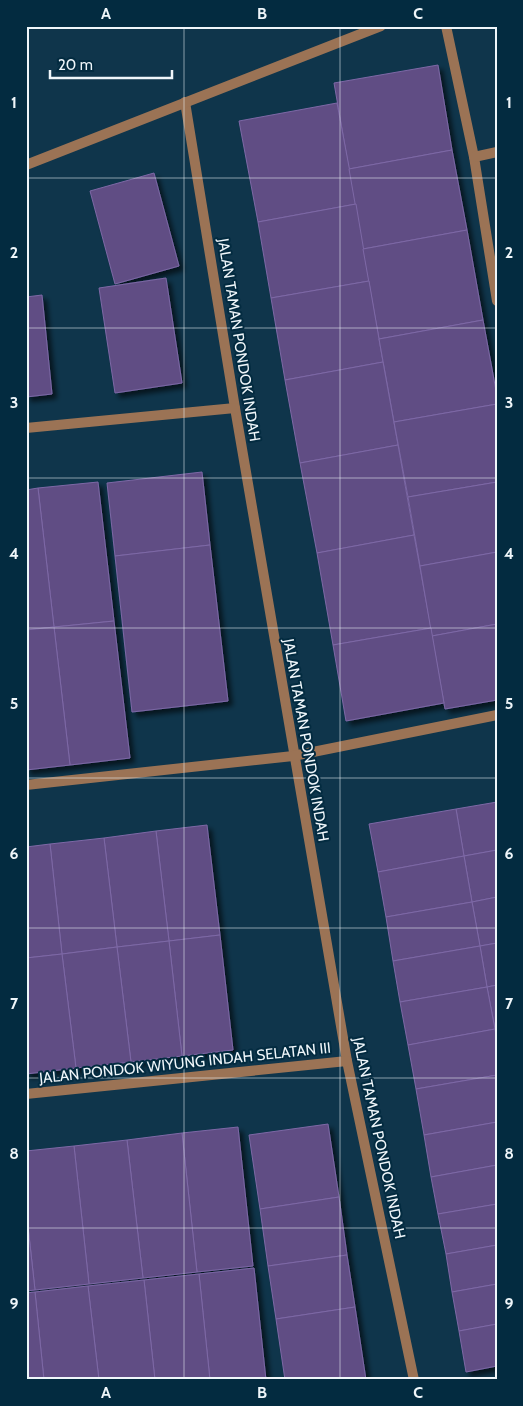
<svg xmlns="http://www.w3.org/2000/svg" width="523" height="1406" viewBox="0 0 523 1406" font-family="Cabin,sans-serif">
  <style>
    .building { fill: #614e84; stroke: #7d68a6; filter: url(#shadow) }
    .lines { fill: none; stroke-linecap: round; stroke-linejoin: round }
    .street { stroke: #9b7355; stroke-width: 10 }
    .grid { fill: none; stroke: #eff6fa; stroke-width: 1; stroke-opacity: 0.55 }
    .labels { text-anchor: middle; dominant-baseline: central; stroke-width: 4; stroke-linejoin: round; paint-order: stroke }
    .street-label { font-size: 15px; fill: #eff6fa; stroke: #032b40 }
    .neatline { fill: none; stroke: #eff6fa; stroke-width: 2 }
    .grid-label { font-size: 16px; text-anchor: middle; font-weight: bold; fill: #eff6fa }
  </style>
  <defs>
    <filter id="shadow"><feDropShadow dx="4.5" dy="4.5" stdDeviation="2.5" flood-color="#0009"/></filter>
  </defs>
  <rect width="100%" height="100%" fill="#0f354b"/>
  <!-- building -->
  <g class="building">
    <polygon points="438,65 452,150 349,169 334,83"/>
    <polygon points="337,103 356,204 258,222 239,121"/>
    <polygon points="452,150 467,230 363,249 349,169"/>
    <polygon points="154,173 179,266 115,284 90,191"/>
    <polygon points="356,204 369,281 271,298 258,222"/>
    <polygon points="467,230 483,320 379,339 363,249"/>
    <polygon points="166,278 182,383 115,393 99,288"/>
    <polygon points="369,281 383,362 285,380 271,298"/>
    <polygon points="42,295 52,394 26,397 26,297"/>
    <polygon points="483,320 497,396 497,404 394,422 379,339"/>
    <polygon points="383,362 398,445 300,463 285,380"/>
    <polygon points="497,404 497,482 408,497 394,422"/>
    <polygon points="398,445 414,535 317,553 300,463"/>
    <polygon points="202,472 210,545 115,556 107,483"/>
    <polygon points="98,482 114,621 54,627 38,488"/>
    <polygon points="497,482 497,552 420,566 408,497"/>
    <polygon points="38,488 54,627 26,630 26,490"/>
    <polygon points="414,535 431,628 333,645 317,553"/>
    <polygon points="210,545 228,701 132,712 115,556"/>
    <polygon points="497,552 497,624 432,636 420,566"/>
    <polygon points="114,621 130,758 70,765 54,627"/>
    <polygon points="497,624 497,700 445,709 432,636"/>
    <polygon points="54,627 70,765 26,770 26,630"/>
    <polygon points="431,628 444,703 346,721 333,645"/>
    <polygon points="497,802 497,850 464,856 456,809"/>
    <polygon points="456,809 464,856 378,872 369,824"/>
    <polygon points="207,825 220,935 169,941 156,831"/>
    <polygon points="156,831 169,941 117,947 104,838"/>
    <polygon points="104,838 117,947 62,954 50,844"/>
    <polygon points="50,844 62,954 26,958 26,847"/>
    <polygon points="497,850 497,897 472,902 464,856"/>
    <polygon points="464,856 472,902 386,917 378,872"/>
    <polygon points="497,897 497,943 480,946 472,902"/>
    <polygon points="472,902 480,946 393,961 386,917"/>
    <polygon points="220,935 233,1050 182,1056 169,941"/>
    <polygon points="169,941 182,1056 131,1062 117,947"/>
    <polygon points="497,943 497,985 487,987 480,946"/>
    <polygon points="480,946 487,987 400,1002 393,961"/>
    <polygon points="117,947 131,1062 76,1068 62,954"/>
    <polygon points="62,954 76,1068 26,1074 26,958"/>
    <polygon points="497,985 497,1029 495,1029 487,987"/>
    <polygon points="487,987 495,1029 408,1045 400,1002"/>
    <polygon points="495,1029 497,1041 497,1075 416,1089 408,1045"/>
    <polygon points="497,1075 497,1122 424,1135 416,1089"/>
    <polygon points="497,1122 497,1165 431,1177 424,1135"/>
    <polygon points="328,1124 339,1197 260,1209 249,1135"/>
    <polygon points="238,1127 253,1266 197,1272 182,1133"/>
    <polygon points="182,1133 197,1272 143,1278 127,1140"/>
    <polygon points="127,1140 143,1278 89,1284 74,1146"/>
    <polygon points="74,1146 89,1284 35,1290 26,1208 26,1151"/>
    <polygon points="497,1165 497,1204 438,1214 431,1177"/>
    <polygon points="339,1197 347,1255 268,1266 260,1209"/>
    <polygon points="497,1204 497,1245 446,1254 438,1214"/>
    <polygon points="26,1208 35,1290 26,1291"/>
    <polygon points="497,1245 497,1284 452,1292 446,1254"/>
    <polygon points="347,1255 355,1307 276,1319 268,1266"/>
    <polygon points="254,1268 266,1380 210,1380 199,1274"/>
    <polygon points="199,1274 210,1380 155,1380 144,1280"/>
    <polygon points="144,1280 155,1380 99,1380 88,1286"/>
    <polygon points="497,1284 497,1324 459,1331 452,1292"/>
    <polygon points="88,1286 99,1380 44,1380 35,1292"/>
    <polygon points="35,1292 44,1380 26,1380 26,1293"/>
    <polygon points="355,1307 366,1380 285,1380 276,1319"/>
    <polygon points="497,1324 497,1366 466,1372 459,1331"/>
  </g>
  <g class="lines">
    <!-- street -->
    <g class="street">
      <polyline points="446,26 474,157 497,301"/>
      <polyline points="185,102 235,408 347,1061 414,1380"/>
      <polyline points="474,157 497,152"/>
      <polyline points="26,165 381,26"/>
      <polyline points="26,428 235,408"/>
      <polyline points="26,785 293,756 497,715"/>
      <polyline points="26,1094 347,1061"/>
    </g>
  </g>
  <!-- grid -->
  <path class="grid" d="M184,26v1354M340,26v1354M26,178h471M26,328h471M26,478h471M26,628h471M26,778h471M26,928h471M26,1078h471M26,1228h471"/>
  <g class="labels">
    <!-- street labels -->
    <g class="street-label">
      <text transform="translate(239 340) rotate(81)">JALAN TAMAN PONDOK INDAH</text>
      <text transform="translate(306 740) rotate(80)">JALAN TAMAN PONDOK INDAH</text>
      <text transform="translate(185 1063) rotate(-6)">JALAN PONDOK WIYUNG INDAH SELATAN III</text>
      <text transform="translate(379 1138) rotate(78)">JALAN TAMAN PONDOK INDAH</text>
    </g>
  </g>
  <!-- border -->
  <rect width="523" height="1406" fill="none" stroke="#032b40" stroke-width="55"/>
  <!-- scale -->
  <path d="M50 70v8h122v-8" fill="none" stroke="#eff6fa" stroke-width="2.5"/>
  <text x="58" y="70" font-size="15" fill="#eff6fa" stroke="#032b40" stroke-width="4" paint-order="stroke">20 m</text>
  <rect x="28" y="28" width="468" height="1350" class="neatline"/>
  <g class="grid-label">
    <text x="106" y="19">A</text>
    <text x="262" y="19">B</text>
    <text x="418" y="19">C</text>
    <text x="14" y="108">1</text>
    <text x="509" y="108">1</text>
    <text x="14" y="258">2</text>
    <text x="509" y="258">2</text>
    <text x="14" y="408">3</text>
    <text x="509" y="408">3</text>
    <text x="14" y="559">4</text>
    <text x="509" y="559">4</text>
    <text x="14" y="709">5</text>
    <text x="509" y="709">5</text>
    <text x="14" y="859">6</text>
    <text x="509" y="859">6</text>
    <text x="14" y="1009">7</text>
    <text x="509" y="1009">7</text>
    <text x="14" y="1159">8</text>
    <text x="509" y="1159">8</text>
    <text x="14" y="1309">9</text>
    <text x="509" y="1309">9</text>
    <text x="106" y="1398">A</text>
    <text x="262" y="1398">B</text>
    <text x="418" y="1398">C</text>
  </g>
</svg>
